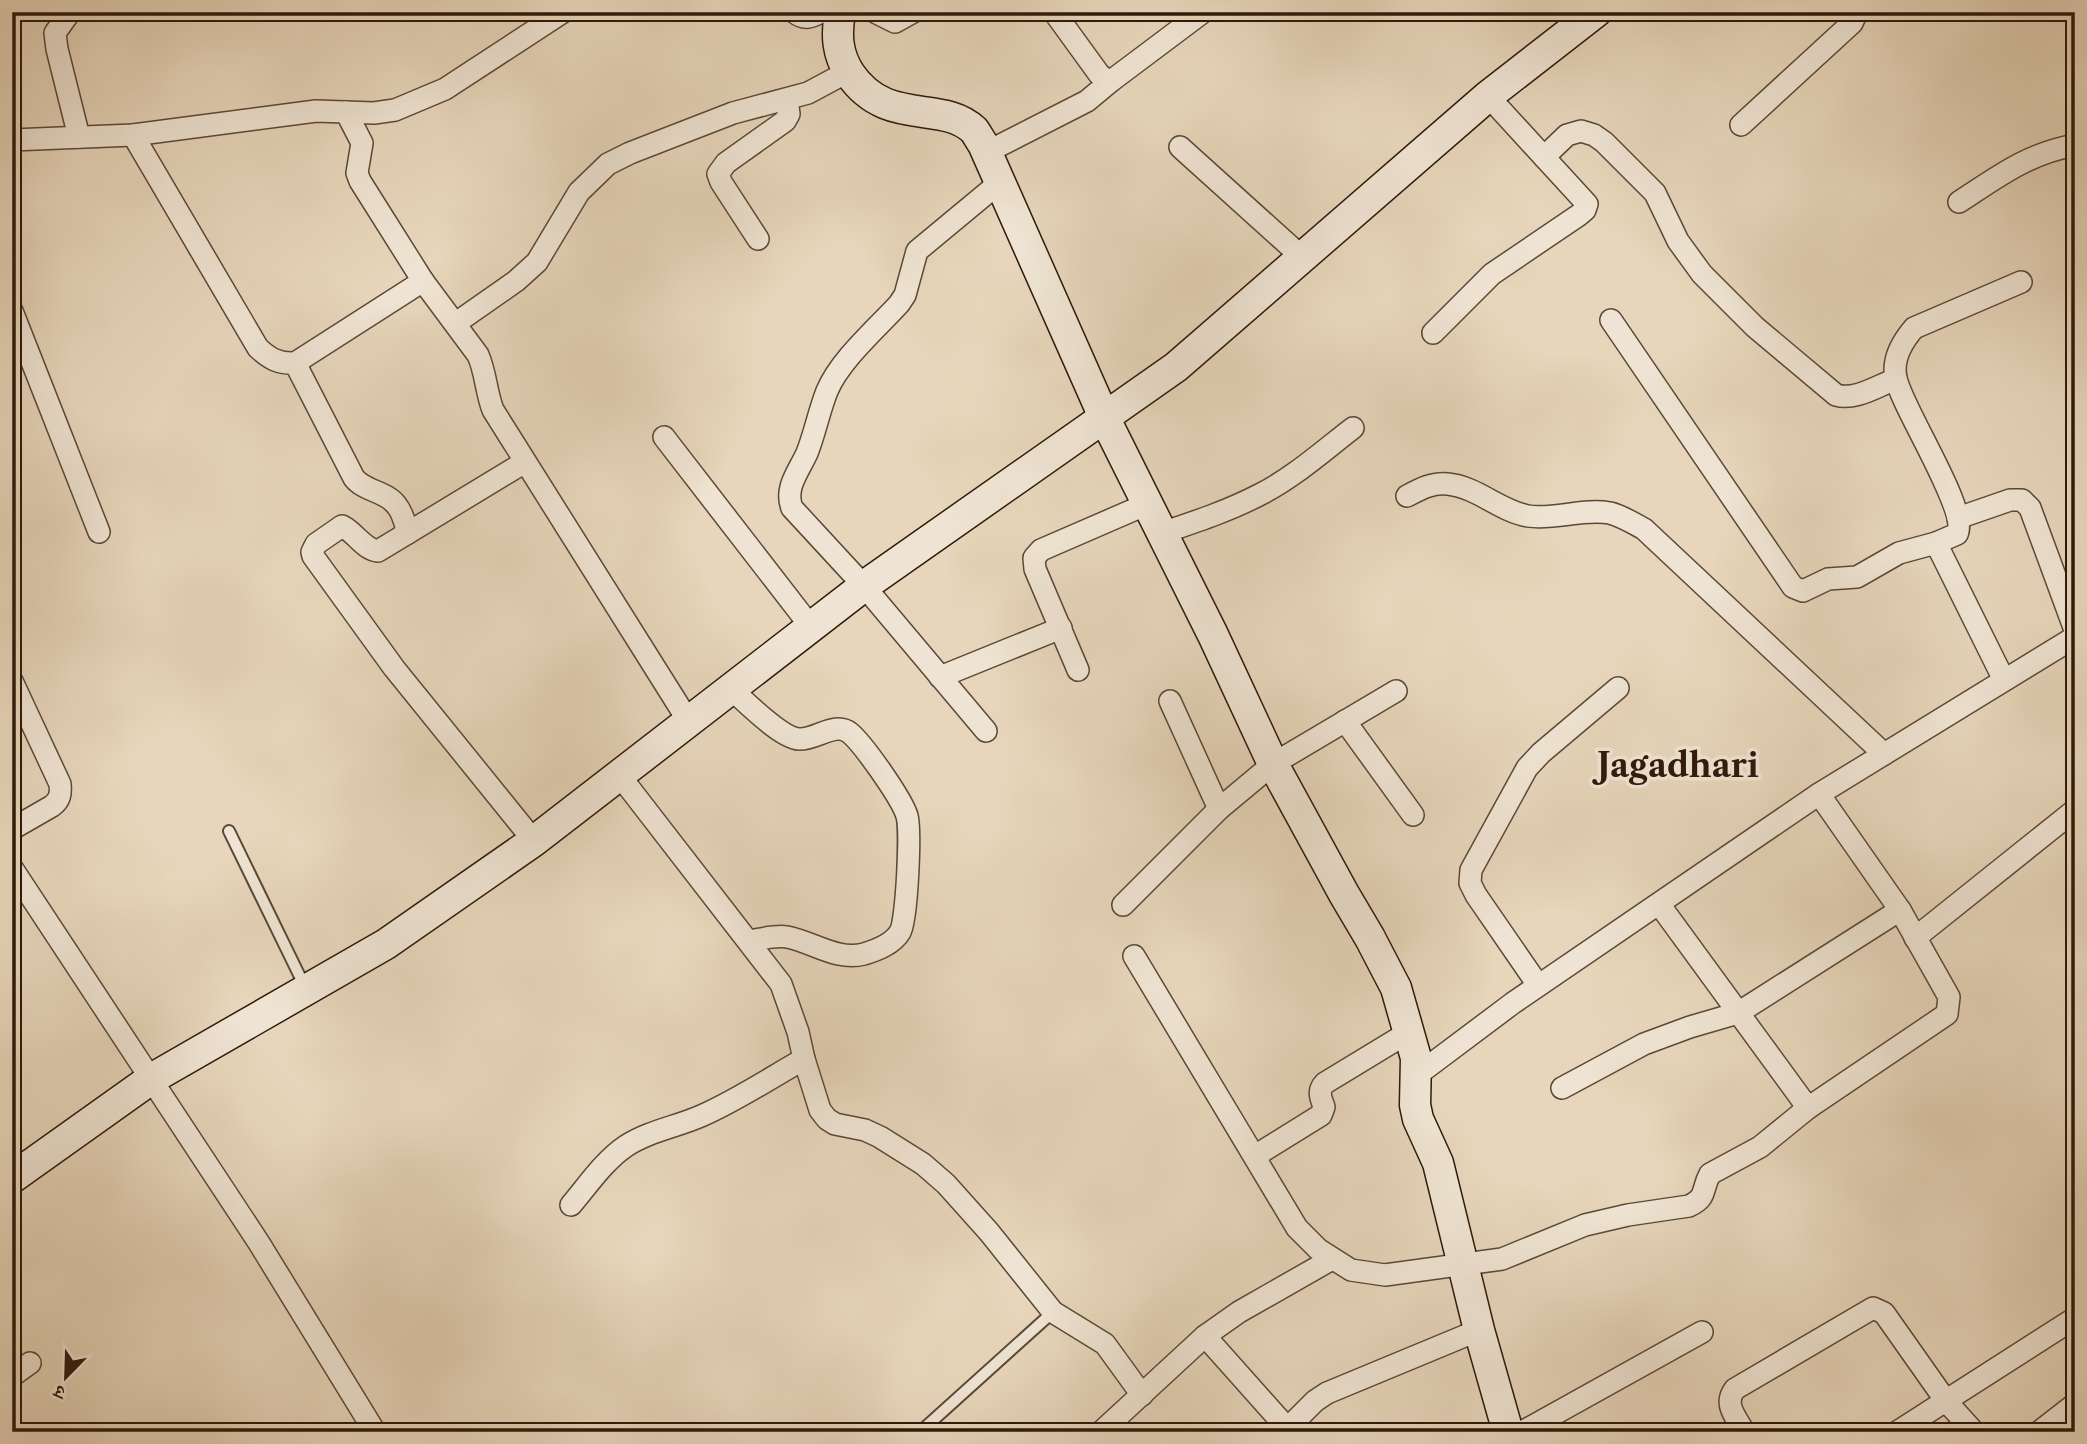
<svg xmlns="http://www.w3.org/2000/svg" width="2087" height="1444" viewBox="0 0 2087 1444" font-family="'Libre Caslon Text','Noto Serif Devanagari',serif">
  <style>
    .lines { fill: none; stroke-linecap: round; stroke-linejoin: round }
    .lane-casing { stroke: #5c4837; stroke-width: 14 }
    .street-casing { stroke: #5c4837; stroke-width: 24 }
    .secondary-casing { stroke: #2e190b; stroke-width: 33 }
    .lane { stroke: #efe4d3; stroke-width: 10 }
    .street { stroke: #efe4d3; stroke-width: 21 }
    .secondary { stroke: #efe4d3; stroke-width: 30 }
    .labels { text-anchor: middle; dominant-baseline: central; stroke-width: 7; stroke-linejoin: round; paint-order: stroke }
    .town-label { font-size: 33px; font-weight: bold; fill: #2e190b; stroke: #efe4d3 }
  </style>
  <rect width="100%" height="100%" fill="#e7d6bb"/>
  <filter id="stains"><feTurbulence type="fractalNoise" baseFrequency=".00286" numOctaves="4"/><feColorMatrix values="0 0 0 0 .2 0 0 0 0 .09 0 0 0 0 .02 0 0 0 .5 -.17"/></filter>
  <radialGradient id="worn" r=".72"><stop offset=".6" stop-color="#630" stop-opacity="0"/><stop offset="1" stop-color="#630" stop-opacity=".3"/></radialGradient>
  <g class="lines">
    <defs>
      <g id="lane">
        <polyline points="229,831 306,989"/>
        <polyline points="920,1432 1053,1312"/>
      </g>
      <g id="street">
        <polyline points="70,12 55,33 57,49 79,137"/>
        <path d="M794,12c10,8 16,6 27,0"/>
        <polyline points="875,12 895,22 913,12"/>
        <polyline points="1054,12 1099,74 1105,79 1111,81 1203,12"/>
        <path d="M346,112l16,31 -5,30 3,8 63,100 55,74c8,18 8,37 15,55l196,312"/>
        <polyline points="1741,125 1852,23 1857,12"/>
        <path d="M133,135l125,213c12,11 21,16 37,15l128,-82"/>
        <polyline points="12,140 133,135 316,111 374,113 395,110 445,89 563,12"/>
        <polyline points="1180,147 1303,258"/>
        <polyline points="987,152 1087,101 1111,81"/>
        <path d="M1544,157l23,-22 14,-4 13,4 10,7 51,51 23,48 24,33 53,53 81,68c19,6 41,-9 60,-16"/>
        <path d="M1959,202c40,-26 68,-48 116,-57"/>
        <polyline points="758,239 721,182 718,174 726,163 785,121 789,114 787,100"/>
        <polyline points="12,311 99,532"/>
        <path d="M1611,320l182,267 10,4 25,-12 29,-2 42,-24 37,-10 21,-9c13,-23 -55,-125 -61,-156 -4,-18 6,-36 18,-50l107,-46"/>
        <polyline points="456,323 516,281 537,262 579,192 608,164 630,153 733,113 808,93 849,71"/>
        <polyline points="1433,333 1492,274 1579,215 1585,210 1587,204 1488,96"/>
        <path d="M295,363l59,115c11,14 33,13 43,28 6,7 8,18 11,27"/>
        <polyline points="664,437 811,627"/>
        <path d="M525,462l-147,89c-15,-2 -23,-19 -36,-25l-26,18 -4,8 1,4 81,112 140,173"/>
        <path d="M1407,496c13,-7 26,-14 41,-12 29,3 52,27 80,32 27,4 55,-8 82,-3 12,3 23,10 34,16l240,225"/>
        <polyline points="1958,518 2010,500 2022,500 2030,508 2075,630"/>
        <path d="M1162,533c33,-11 66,-22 97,-38 34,-17 64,-44 94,-67"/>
        <polyline points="1936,543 2004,680"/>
        <polyline points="1078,670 1035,569 1034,558 1041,550 1147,504"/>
        <polyline points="940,677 1061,628"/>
        <path d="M12,681l48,103c1,10 0,16 -8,22l-40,23"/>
        <path d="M731,689c15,13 50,49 68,50 17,1 36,-18 51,-6 14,12 52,66 57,83 4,14 0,105 -7,116 -7,12 -23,18 -36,22 -27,7 -51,-12 -77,-17 -12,-2 -25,2 -37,4"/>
        <polyline points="1170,701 1219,809"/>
        <polyline points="1345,721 1413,815"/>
        <path d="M986,731l-122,-145 -72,-78c-8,-20 7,-37 15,-55 8,-20 12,-42 20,-62 13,-31 49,-62 72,-87l6,-9 12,-44 82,-68"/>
        <polyline points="620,776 781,984 798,1032 804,1059 820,1110 827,1119 835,1124 865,1130 880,1137 923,1164 946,1184 989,1232 1053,1312 1105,1344 1142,1395"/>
        <polyline points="12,868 259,1243 375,1432"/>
        <polyline points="1659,904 1808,1108"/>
        <polyline points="1123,905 1219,809 1273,764 1396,691"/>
        <polyline points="1915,938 2075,810"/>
        <path d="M1134,956l163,272 21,21 33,21 34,5 117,-16 83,-34 43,-10 61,-9c19,-9 12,-16 21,-32l50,-27 48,-39 139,-94 2,-17 -49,-87 -81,-116"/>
        <polyline points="1538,985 1476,895 1470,883 1471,870 1527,768 1541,753 1618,688"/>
        <polyline points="1417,1075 1513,1003 1819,794 2075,637"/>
        <polyline points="1562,1088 1644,1044 1690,1027 1738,1013 1900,910"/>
        <path d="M1255,1156l66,-41 3,-8c-3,-9 -7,-16 1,-24l84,-51"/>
        <path d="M571,1205c17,-20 33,-44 55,-59 23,-15 50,-19 75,-30 35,-15 69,-38 103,-57"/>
        <polyline points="1205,1336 1287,1428"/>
        <polyline points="12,1376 30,1363"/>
        <polyline points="1101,1432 1205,1336 1239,1312 1332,1259"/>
        <polyline points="1284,1432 1315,1401 1327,1393 1479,1330"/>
        <polyline points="1522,1432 1702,1332"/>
        <path d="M1744,1432c-8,-15 -21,-28 -9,-43l138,-81 11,5 62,88 28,31"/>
        <polyline points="1897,1432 2075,1318"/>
        <polyline points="2039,1432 2075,1404"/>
      </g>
      <g id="secondary">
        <path d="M840,12c-4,23 -3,42 10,62 37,54 91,25 124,56 3,4 6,10 9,14l121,273 109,218 60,129 71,130 26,44 26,50 20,70 -1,47 3,14 20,44 41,167 29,102"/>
        <polyline points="12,1178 151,1079 386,944 534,841 864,586 1176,367 1488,96 1596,12"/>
      </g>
    </defs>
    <!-- lane casing -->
    <use href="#lane" class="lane-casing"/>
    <!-- street casing -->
    <use href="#street" class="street-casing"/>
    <!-- secondary casing -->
    <use href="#secondary" class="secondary-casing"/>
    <!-- lane -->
    <use href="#lane" class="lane"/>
    <!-- street -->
    <use href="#street" class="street"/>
    <!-- secondary -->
    <use href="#secondary" class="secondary"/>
  </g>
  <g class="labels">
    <!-- town labels -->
    <g class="town-label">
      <text x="1678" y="765">Jagadhari</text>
    </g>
  </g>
  <!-- margin -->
  <rect width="2087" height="1444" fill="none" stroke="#e7d6bb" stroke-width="42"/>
  <rect x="14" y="14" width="2059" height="1416" fill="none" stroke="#2e190b" stroke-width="3.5"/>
  <rect x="21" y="21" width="2045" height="1402" fill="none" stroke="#2e190b" stroke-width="2"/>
  <!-- north arrow -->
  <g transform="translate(66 1377) rotate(203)" stroke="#efe4d3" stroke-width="5" paint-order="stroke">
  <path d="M0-5L12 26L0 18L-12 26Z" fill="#2e190b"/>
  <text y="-10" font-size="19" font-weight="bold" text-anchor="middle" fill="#2e190b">उ</text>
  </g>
  <rect width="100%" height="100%" filter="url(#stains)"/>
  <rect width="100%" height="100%" fill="url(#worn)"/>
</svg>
